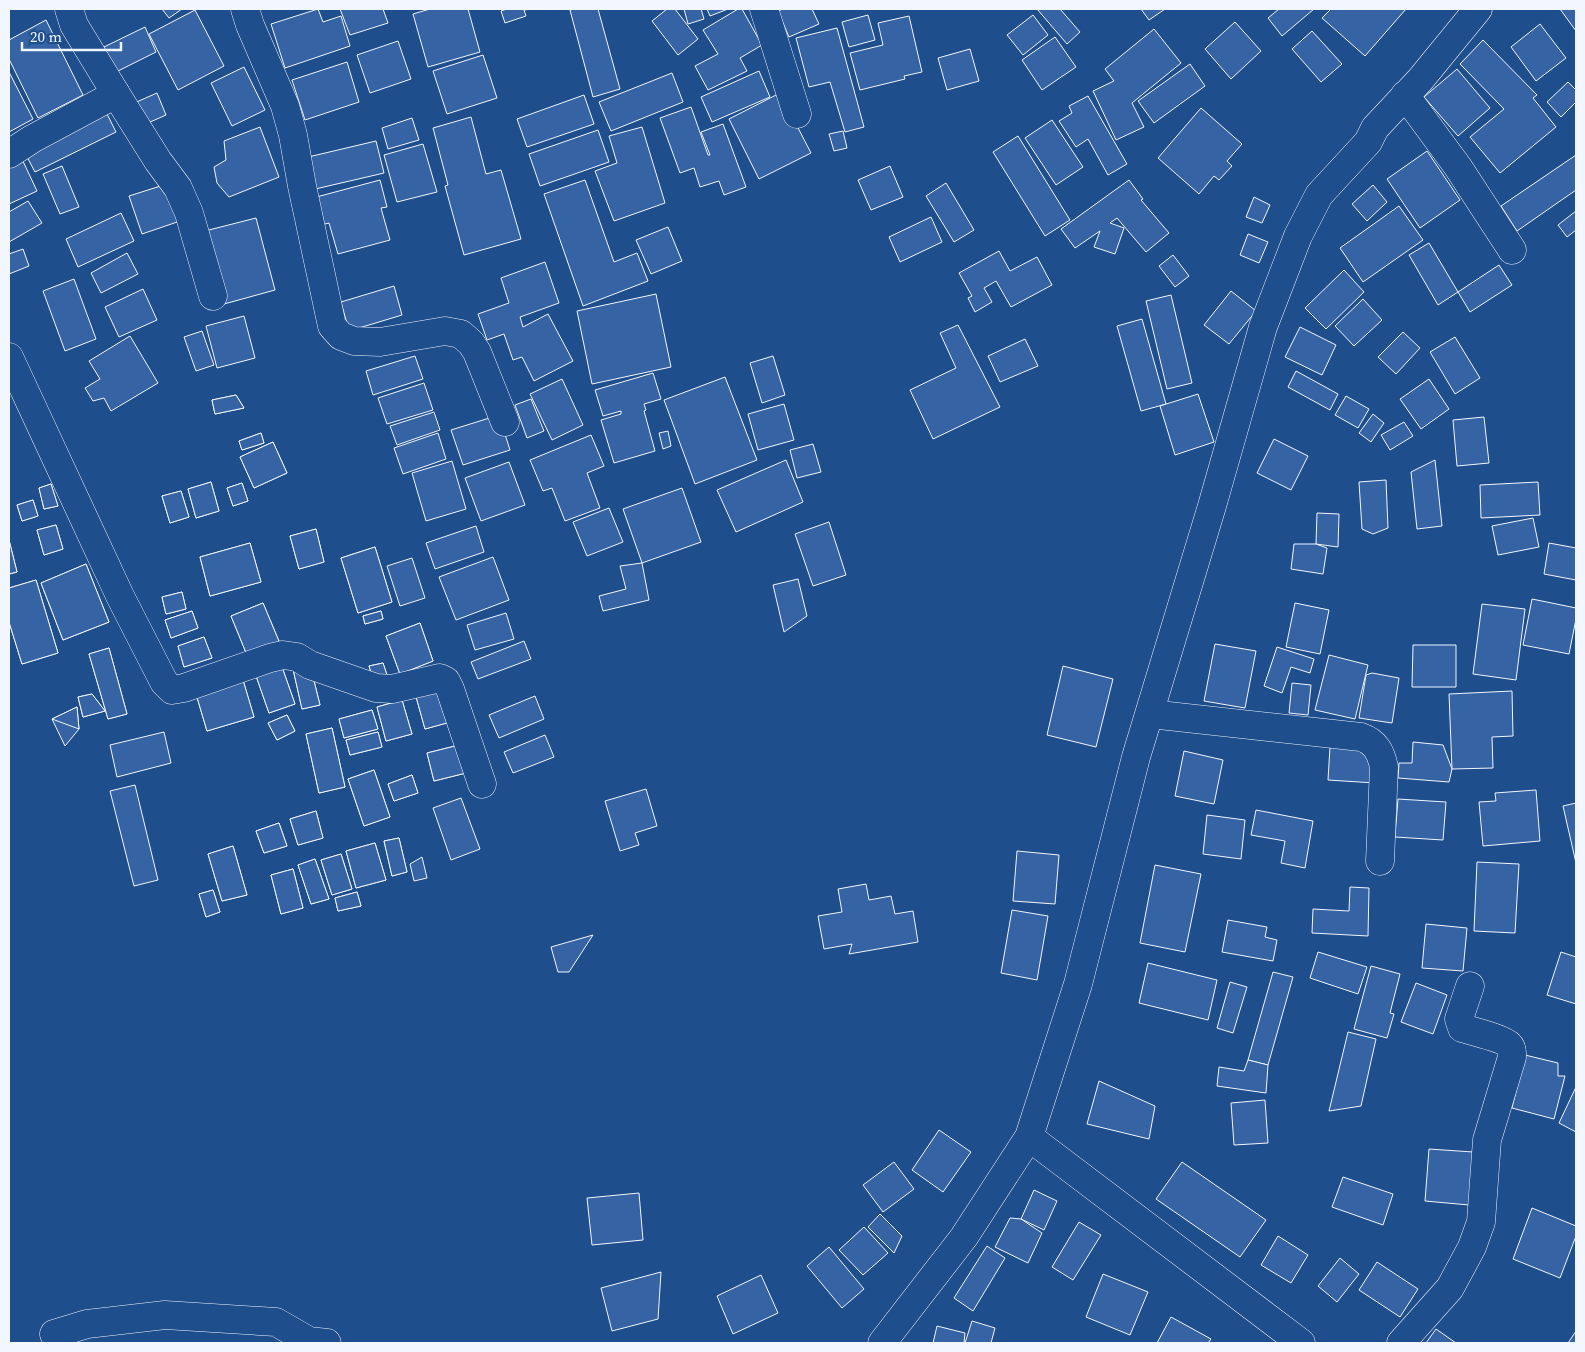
<svg xmlns="http://www.w3.org/2000/svg" width="1585" height="1352" viewBox="0 0 1585 1352" font-family="'Source Serif 4',serif">
  <style>
    .building { fill: #3563a3; stroke: #f2f6ff }
    .lines { fill: none; stroke-linecap: round; stroke-linejoin: round }
    .minor-casing { stroke: #f2f6ff; stroke-width: 29 }
    .minor { stroke: #1f4e8c; stroke-width: 28 }
  </style>
  <rect width="100%" height="100%" fill="#1f4e8c"/>
  <!-- building -->
  <g class="building">
    <polygon points="162,9 182,9 169,18"/>
    <polygon points="318,9 323,22 341,16 350,46 285,68 271,24"/>
    <polygon points="340,9 383,9 388,23 350,35"/>
    <polygon points="430,9 468,9 480,52 428,67 413,14"/>
    <polygon points="507,9 532,9 524,10 526,16 505,23 501,11"/>
    <polygon points="574,9 598,9 620,89 593,97 570,10"/>
    <polygon points="667,9 675,9 698,39 678,55 652,21"/>
    <polygon points="684,9 701,9 704,19 688,24"/>
    <polygon points="707,9 728,9 710,16"/>
    <polygon points="738,9 742,9 762,45 740,58 747,71 708,90 695,66 718,54 703,30"/>
    <polygon points="783,9 812,9 819,24 789,37 778,11"/>
    <polygon points="1037,9 1060,9 1080,32 1067,44"/>
    <polygon points="1141,9 1165,9 1149,20"/>
    <polygon points="1279,9 1314,9 1282,36 1268,18"/>
    <polygon points="1331,9 1406,9 1365,56 1322,18"/>
    <polygon points="1560,9 1576,9 1576,31"/>
    <polygon points="195,10 224,66 178,90 149,34"/>
    <polygon points="868,15 875,40 849,47 842,22"/>
    <polygon points="1033,15 1048,35 1023,55 1007,35"/>
    <polygon points="909,16 922,72 904,76 905,79 860,90 850,53 883,45 878,23"/>
    <polygon points="46,20 83,95 38,118 9,59 9,40"/>
    <polygon points="1235,22 1261,51 1231,79 1205,49"/>
    <polygon points="1540,24 1566,58 1536,81 1511,47"/>
    <polygon points="145,27 156,52 116,72 104,47"/>
    <polygon points="837,28 864,127 845,132 830,82 809,87 796,38"/>
    <polygon points="1154,29 1181,63 1132,103 1144,127 1116,140 1093,91 1114,81 1105,69"/>
    <polygon points="1312,31 1342,64 1321,82 1292,49"/>
    <polygon points="1055,37 1076,67 1042,90 1022,60"/>
    <polygon points="1483,40 1537,95 1533,98 1556,127 1500,173 1470,137 1504,109 1460,64"/>
    <polygon points="398,41 411,79 370,93 357,55"/>
    <polygon points="970,49 979,81 947,90 938,58"/>
    <polygon points="483,55 497,98 447,114 433,71"/>
    <polygon points="347,62 359,102 305,120 292,80"/>
    <polygon points="1190,64 1205,86 1154,123 1138,101"/>
    <polygon points="244,67 265,110 232,126 211,83"/>
    <polygon points="1457,69 1490,108 1458,136 1424,97"/>
    <polygon points="759,71 770,97 712,122 701,97"/>
    <polygon points="9,72 33,119 9,132"/>
    <polygon points="672,73 683,102 611,131 599,102"/>
    <polygon points="1568,82 1576,90 1576,102 1561,117 1547,102"/>
    <polygon points="157,93 166,115 141,126 132,104"/>
    <polygon points="780,93 811,153 759,179 729,119"/>
    <polygon points="584,95 594,124 527,147 517,119"/>
    <polygon points="1088,96 1127,164 1108,175 1088,139 1076,147 1059,121 1072,113 1069,106"/>
    <polygon points="691,107 708,155 710,155 701,132 723,124 746,187 724,195 719,181 700,187 694,168 680,173 660,118"/>
    <polygon points="1201,108 1242,144 1227,161 1232,166 1219,180 1214,176 1199,194 1158,158"/>
    <polygon points="106,112 116,132 35,172 25,153"/>
    <polygon points="471,117 486,174 501,170 521,239 464,255 445,186 448,185 433,128"/>
    <polygon points="412,118 419,140 388,149 382,128"/>
    <polygon points="1052,120 1083,167 1056,185 1025,138"/>
    <polygon points="260,127 279,177 229,197 217,183 214,167 226,160 224,141"/>
    <polygon points="642,127 665,203 614,221 595,171 617,163 609,136"/>
    <polygon points="598,130 609,162 540,186 529,154"/>
    <polygon points="843,131 847,148 834,151 829,134"/>
    <polygon points="1018,136 1070,220 1045,236 993,152"/>
    <polygon points="376,141 384,173 311,190 304,158"/>
    <polygon points="423,144 437,192 397,202 384,155"/>
    <polygon points="1427,151 1460,200 1420,228 1387,179"/>
    <polygon points="1576,155 1576,190 1517,231 1501,206"/>
    <polygon points="21,157 37,191 9,204 9,163"/>
    <polygon points="62,166 79,207 60,214 43,174"/>
    <polygon points="890,166 903,197 871,210 858,180"/>
    <polygon points="380,180 387,207 381,208 390,240 338,254 329,223 317,226 309,199"/>
    <polygon points="585,180 614,262 637,253 648,281 583,306 544,194"/>
    <polygon points="1129,180 1143,199 1141,200 1169,233 1146,252 1117,218 1110,223 1124,228 1115,254 1094,247 1100,231 1075,248 1061,229"/>
    <polygon points="170,183 183,220 142,234 129,196"/>
    <polygon points="946,183 974,230 954,242 926,196"/>
    <polygon points="1373,185 1387,202 1367,221 1352,204"/>
    <polygon points="1254,197 1270,205 1262,223 1246,217"/>
    <polygon points="28,201 42,223 9,242 9,212"/>
    <polygon points="1399,206 1423,240 1363,282 1340,248"/>
    <polygon points="1576,211 1576,230 1567,237 1558,225"/>
    <polygon points="121,213 134,241 78,267 66,239"/>
    <polygon points="931,217 942,242 900,262 889,237"/>
    <polygon points="256,218 275,290 224,304 205,231"/>
    <polygon points="668,227 682,261 651,274 636,240"/>
    <polygon points="1248,234 1268,242 1259,263 1240,255"/>
    <polygon points="1429,243 1458,292 1438,305 1409,255"/>
    <polygon points="23,249 29,266 9,274 9,254"/>
    <polygon points="999,251 1010,271 1037,257 1052,285 1011,307 996,281 984,288 992,302 975,312 968,298 972,296 959,273"/>
    <polygon points="127,253 138,274 101,293 91,273"/>
    <polygon points="1173,255 1189,276 1175,287 1159,266"/>
    <polygon points="545,262 559,303 520,317 523,327 548,314 573,361 534,381 522,357 513,360 504,334 487,340 478,314 509,303 501,278"/>
    <polygon points="1499,265 1512,285 1470,312 1458,292"/>
    <polygon points="1344,270 1364,292 1326,329 1305,308"/>
    <polygon points="74,279 96,339 65,351 43,291"/>
    <polygon points="394,286 402,315 349,331 341,302"/>
    <polygon points="143,289 157,320 119,337 105,307"/>
    <polygon points="1231,291 1256,311 1229,344 1204,325"/>
    <polygon points="656,294 671,367 592,384 577,311"/>
    <polygon points="1171,295 1192,383 1167,389 1146,301"/>
    <polygon points="1363,299 1382,320 1354,346 1335,326"/>
    <polygon points="244,316 255,358 217,368 206,326"/>
    <polygon points="1142,319 1166,404 1141,411 1117,326"/>
    <polygon points="958,325 1000,407 933,439 910,390 956,368 940,333"/>
    <polygon points="1300,327 1336,345 1322,375 1285,357"/>
    <polygon points="202,331 214,365 196,371 184,337"/>
    <polygon points="1403,332 1420,348 1396,374 1378,357"/>
    <polygon points="130,336 158,383 111,411 104,398 93,401 85,388 100,379 89,361"/>
    <polygon points="1455,337 1480,378 1455,394 1430,352"/>
    <polygon points="1025,339 1038,366 1000,382 988,356"/>
    <polygon points="415,356 423,379 373,395 366,371"/>
    <polygon points="773,356 785,395 762,403 750,363"/>
    <polygon points="1296,371 1338,394 1330,410 1288,387"/>
    <polygon points="653,373 661,399 644,404 646,410 644,411 655,451 614,463 601,420 621,414 621,411 603,416 595,390"/>
    <polygon points="725,377 757,460 695,484 664,400"/>
    <polygon points="562,379 583,425 552,440 530,394"/>
    <polygon points="1429,379 1449,409 1421,429 1400,399"/>
    <polygon points="424,383 433,410 387,424 378,398"/>
    <polygon points="1198,394 1214,442 1175,455 1160,406"/>
    <polygon points="236,395 244,408 215,414 212,400"/>
    <polygon points="236,395 244,408 215,414 212,400"/>
    <polygon points="1346,396 1369,409 1358,428 1335,415"/>
    <polygon points="531,399 544,431 527,438 515,405"/>
    <polygon points="784,404 794,440 758,450 748,414"/>
    <polygon points="434,412 440,430 397,445 390,426"/>
    <polygon points="1373,414 1384,423 1371,442 1359,433"/>
    <polygon points="499,415 510,450 463,465 451,430"/>
    <polygon points="1484,417 1489,463 1457,466 1453,420"/>
    <polygon points="1404,422 1413,436 1390,450 1381,435"/>
    <polygon points="668,431 671,446 663,449 659,433"/>
    <polygon points="261,433 264,443 242,450 239,441"/>
    <polygon points="261,433 264,443 242,450 239,441"/>
    <polygon points="438,433 446,459 403,474 394,448"/>
    <polygon points="591,435 604,466 587,473 600,508 565,521 552,488 543,491 530,460"/>
    <polygon points="1274,439 1308,456 1291,490 1257,473"/>
    <polygon points="273,442 287,473 254,488 240,457"/>
    <polygon points="273,442 287,473 254,488 240,457"/>
    <polygon points="813,444 821,472 797,478 790,450"/>
    <polygon points="786,460 803,502 736,532 717,490"/>
    <polygon points="1435,460 1442,526 1417,529 1411,472"/>
    <polygon points="452,461 466,509 426,521 412,473"/>
    <polygon points="509,462 525,505 481,521 465,478"/>
    <polygon points="1386,480 1388,528 1373,534 1362,529 1359,482"/>
    <polygon points="211,482 219,511 196,518 188,489"/>
    <polygon points="211,482 219,511 196,518 188,489"/>
    <polygon points="1538,482 1540,515 1481,518 1480,485"/>
    <polygon points="242,483 248,501 233,506 227,488"/>
    <polygon points="242,483 248,501 233,506 227,488"/>
    <polygon points="51,484 58,506 44,509 39,488"/>
    <polygon points="51,484 58,506 44,509 39,488"/>
    <polygon points="682,488 701,542 642,563 623,509"/>
    <polygon points="181,491 189,517 170,523 162,496"/>
    <polygon points="181,491 189,517 170,523 162,496"/>
    <polygon points="33,500 38,516 22,521 17,505"/>
    <polygon points="33,500 38,516 22,521 17,505"/>
    <polygon points="609,508 623,542 587,556 573,522"/>
    <polygon points="1317,513 1339,514 1338,547 1316,544"/>
    <polygon points="1533,518 1539,547 1498,555 1492,526"/>
    <polygon points="829,522 846,575 813,586 795,534"/>
    <polygon points="56,525 63,549 44,555 37,530"/>
    <polygon points="56,525 63,549 44,555 37,530"/>
    <polygon points="476,526 484,552 435,569 426,543"/>
    <polygon points="316,529 324,562 299,569 290,536"/>
    <polygon points="316,529 324,562 299,569 290,536"/>
    <polygon points="9,540 17,572 9,574"/>
    <polygon points="9,540 17,572 9,574"/>
    <polygon points="250,543 261,582 210,596 200,557"/>
    <polygon points="250,543 261,582 210,596 200,557"/>
    <polygon points="1549,543 1576,548 1576,580 1544,574"/>
    <polygon points="1294,544 1316,544 1327,548 1323,574 1291,569"/>
    <polygon points="375,547 392,602 358,613 341,558"/>
    <polygon points="375,547 392,602 358,613 341,558"/>
    <polygon points="493,557 509,600 456,620 439,577"/>
    <polygon points="412,558 425,598 400,606 387,566"/>
    <polygon points="642,563 649,600 603,611 599,596 626,589 620,566"/>
    <polygon points="86,564 109,622 63,640 41,583"/>
    <polygon points="86,564 109,622 63,640 41,583"/>
    <polygon points="798,579 807,616 784,632 773,585"/>
    <polygon points="36,580 58,653 22,664 9,622 9,588"/>
    <polygon points="36,580 58,653 22,664 9,622 9,588"/>
    <polygon points="182,592 186,609 166,614 162,597"/>
    <polygon points="182,592 186,609 166,614 162,597"/>
    <polygon points="1532,599 1576,608 1576,619 1569,654 1523,645"/>
    <polygon points="263,603 281,646 249,660 231,616"/>
    <polygon points="263,603 281,646 249,660 231,616"/>
    <polygon points="1295,603 1329,610 1320,654 1286,647"/>
    <polygon points="1482,604 1525,609 1516,680 1473,674"/>
    <polygon points="192,611 198,628 171,638 165,620"/>
    <polygon points="192,611 198,628 171,638 165,620"/>
    <polygon points="381,611 383,619 365,624 363,616"/>
    <polygon points="381,611 383,619 365,624 363,616"/>
    <polygon points="506,613 514,639 475,650 467,625"/>
    <polygon points="420,623 433,661 400,674 386,636"/>
    <polygon points="420,623 433,661 400,674 386,636"/>
    <polygon points="204,637 212,658 184,667 178,646"/>
    <polygon points="204,637 212,658 184,667 178,646"/>
    <polygon points="524,641 531,659 478,679 471,662"/>
    <polygon points="1215,644 1256,651 1245,708 1204,701"/>
    <polygon points="1413,645 1456,645 1456,687 1412,687"/>
    <polygon points="1277,647 1314,659 1310,673 1291,667 1282,693 1264,686"/>
    <polygon points="109,648 127,714 108,719 89,654"/>
    <polygon points="109,648 127,714 108,719 89,654"/>
    <polygon points="1329,655 1368,665 1355,719 1315,710"/>
    <polygon points="383,663 387,675 373,679 369,666"/>
    <polygon points="383,663 387,675 373,679 369,666"/>
    <polygon points="281,664 295,704 269,713 255,673"/>
    <polygon points="281,664 295,704 269,713 255,673"/>
    <polygon points="310,665 320,705 302,709 293,669"/>
    <polygon points="310,665 320,705 302,709 293,669"/>
    <polygon points="1063,666 1113,679 1096,747 1047,735"/>
    <polygon points="1372,673 1399,678 1392,723 1359,718 1366,675"/>
    <polygon points="243,680 254,717 207,731 196,694"/>
    <polygon points="243,680 254,717 207,731 196,694"/>
    <polygon points="1292,683 1311,685 1308,715 1289,713"/>
    <polygon points="444,685 454,721 425,729 415,693"/>
    <polygon points="444,685 454,721 425,729 415,693"/>
    <polygon points="1512,691 1513,736 1492,737 1493,768 1452,769 1449,694"/>
    <polygon points="92,694 105,711 83,717 78,697"/>
    <polygon points="92,694 105,711 83,717 78,697"/>
    <polygon points="535,696 544,719 499,738 489,715"/>
    <polygon points="402,700 412,734 386,741 377,707"/>
    <polygon points="402,700 412,734 386,741 377,707"/>
    <polygon points="77,707 79,729 65,746 52,719"/>
    <polygon points="77,707 79,729 52,719"/>
    <polygon points="372,710 378,729 344,738 339,719"/>
    <polygon points="372,710 378,729 344,738 339,719"/>
    <polygon points="287,715 295,731 277,740 268,723"/>
    <polygon points="287,715 295,731 277,740 268,723"/>
    <polygon points="332,728 345,787 319,793 306,734"/>
    <polygon points="332,728 345,787 319,793 306,734"/>
    <polygon points="164,732 171,763 117,777 110,745"/>
    <polygon points="378,732 382,747 350,755 346,740"/>
    <polygon points="378,732 382,747 350,755 346,740"/>
    <polygon points="545,735 554,757 513,773 504,752"/>
    <polygon points="1413,742 1443,745 1452,769 1449,782 1398,778 1399,763 1412,763"/>
    <polygon points="463,744 470,772 434,781 427,753"/>
    <polygon points="463,744 470,772 434,781 427,753"/>
    <polygon points="1330,747 1377,751 1375,783 1328,780"/>
    <polygon points="1184,751 1223,760 1214,804 1175,796"/>
    <polygon points="374,770 390,817 364,826 348,779"/>
    <polygon points="374,770 390,817 364,826 348,779"/>
    <polygon points="412,775 418,793 394,801 388,784"/>
    <polygon points="412,775 418,793 394,801 388,784"/>
    <polygon points="135,785 158,880 134,886 110,791"/>
    <polygon points="646,789 657,826 635,833 639,845 620,851 605,801"/>
    <polygon points="1536,790 1540,841 1483,846 1479,802 1496,801 1495,793"/>
    <polygon points="461,798 480,849 451,860 433,808"/>
    <polygon points="1398,799 1446,802 1443,840 1395,837"/>
    <polygon points="1576,803 1576,863 1563,806"/>
    <polygon points="1256,810 1313,821 1305,868 1281,863 1285,841 1251,835"/>
    <polygon points="316,811 323,838 298,845 290,819"/>
    <polygon points="316,811 323,838 298,845 290,819"/>
    <polygon points="1207,815 1245,820 1241,859 1203,854"/>
    <polygon points="279,823 287,846 264,853 256,831"/>
    <polygon points="279,823 287,846 264,853 256,831"/>
    <polygon points="399,838 407,872 392,876 384,841"/>
    <polygon points="399,838 407,872 392,876 384,841"/>
    <polygon points="375,843 386,880 356,888 346,851"/>
    <polygon points="375,843 386,880 356,888 346,851"/>
    <polygon points="233,846 247,895 222,901 208,854"/>
    <polygon points="233,846 247,895 222,901 208,854"/>
    <polygon points="1017,851 1059,855 1055,904 1013,901"/>
    <polygon points="341,854 352,889 332,895 321,860"/>
    <polygon points="341,854 352,889 332,895 321,860"/>
    <polygon points="422,857 427,878 414,881 410,864"/>
    <polygon points="315,859 329,899 311,904 298,865"/>
    <polygon points="315,859 329,899 311,904 298,865"/>
    <polygon points="1477,862 1519,864 1515,933 1474,931"/>
    <polygon points="1155,865 1201,874 1185,952 1140,943"/>
    <polygon points="293,869 303,908 281,914 271,875"/>
    <polygon points="293,869 303,908 281,914 271,875"/>
    <polygon points="866,884 869,900 891,896 895,914 913,911 918,942 849,954 852,944 824,949 818,916 842,912 838,889"/>
    <polygon points="1350,887 1369,888 1368,936 1312,933 1313,909 1349,911"/>
    <polygon points="213,890 220,912 206,917 199,894"/>
    <polygon points="213,890 220,912 206,917 199,894"/>
    <polygon points="357,892 361,906 338,911 335,898"/>
    <polygon points="357,892 361,906 338,911 335,898"/>
    <polygon points="1012,910 1048,916 1037,980 1001,973"/>
    <polygon points="1228,920 1267,927 1265,937 1277,940 1273,961 1222,952"/>
    <polygon points="1426,924 1467,928 1463,971 1422,968"/>
    <polygon points="593,935 569,972 558,972 551,947"/>
    <polygon points="1318,952 1367,967 1358,994 1310,978"/>
    <polygon points="1561,952 1576,957 1576,1004 1547,995"/>
    <polygon points="1148,963 1217,980 1208,1020 1139,1003"/>
    <polygon points="1371,966 1400,974 1390,1013 1394,1014 1387,1038 1354,1029"/>
    <polygon points="1273,972 1293,977 1268,1065 1248,1060"/>
    <polygon points="1230,982 1247,987 1233,1033 1217,1028"/>
    <polygon points="1416,983 1447,995 1433,1034 1401,1022"/>
    <polygon points="1348,1032 1376,1039 1361,1106 1329,1111"/>
    <polygon points="1525,1055 1558,1063 1558,1076 1565,1076 1554,1119 1512,1108"/>
    <polygon points="1248,1060 1268,1065 1266,1093 1217,1086 1219,1067 1244,1071"/>
    <polygon points="1099,1081 1155,1106 1149,1139 1087,1124"/>
    <polygon points="1576,1087 1576,1132 1559,1123"/>
    <polygon points="1265,1100 1268,1143 1234,1145 1231,1103"/>
    <polygon points="939,1130 971,1152 943,1192 912,1170"/>
    <polygon points="1429,1149 1473,1152 1469,1205 1425,1201"/>
    <polygon points="894,1162 914,1189 883,1212 863,1185"/>
    <polygon points="1182,1162 1266,1220 1240,1257 1156,1199"/>
    <polygon points="1343,1177 1393,1194 1383,1225 1332,1207"/>
    <polygon points="1034,1190 1057,1201 1044,1230 1021,1219"/>
    <polygon points="639,1193 643,1240 592,1245 587,1198"/>
    <polygon points="1532,1208 1576,1226 1576,1236 1560,1278 1513,1259"/>
    <polygon points="880,1214 902,1236 894,1253 868,1227"/>
    <polygon points="1010,1218 1021,1219 1042,1233 1028,1263 995,1247"/>
    <polygon points="1079,1222 1101,1235 1073,1280 1052,1267"/>
    <polygon points="864,1227 888,1253 863,1275 839,1250"/>
    <polygon points="1278,1236 1308,1255 1291,1283 1261,1265"/>
    <polygon points="987,1246 1005,1258 973,1311 954,1298"/>
    <polygon points="829,1247 864,1289 842,1308 807,1266"/>
    <polygon points="1340,1258 1359,1274 1337,1302 1318,1286"/>
    <polygon points="1377,1262 1418,1289 1400,1317 1359,1290"/>
    <polygon points="661,1272 658,1319 612,1331 601,1288"/>
    <polygon points="1103,1274 1148,1292 1130,1335 1086,1317"/>
    <polygon points="761,1275 778,1313 733,1334 717,1296"/>
    <polygon points="1171,1317 1211,1339 1208,1343 1157,1343"/>
    <polygon points="972,1321 995,1328 991,1343 965,1343"/>
    <polygon points="937,1326 965,1333 964,1343 933,1343"/>
    <polygon points="1436,1329 1456,1343 1426,1343"/>
    <polygon points="1576,1331 1576,1343 1568,1343"/>
  </g>
  <g class="lines">
    <defs>
      <g id="minor">
        <polyline points="69,9 74,25 116,94 158,161 178,188 189,213 213,296"/>
        <polyline points="245,9 250,25 285,106 293,135 302,186 332,326 341,336 354,341 380,342 445,331 461,334 471,343 477,352 505,422"/>
        <polyline points="764,9 797,114"/>
        <polyline points="1405,95 1458,167 1512,250"/>
        <polyline points="9,154 32,139 116,94"/>
        <polyline points="9,357 120,596 164,682 172,690 184,688 270,658 283,655 297,657 310,665 376,688 392,689 440,678 446,681 450,689 482,784"/>
        <path d="M1150,714l211,23c15,5 20,16 23,30l-4,94"/>
        <polyline points="1029,1137 1301,1343"/>
        <polyline points="54,1334 87,1324 165,1315 276,1322 309,1341 327,1343"/>
        <polyline points="882,1343 964,1237 1029,1137 1078,984 1136,757 1212,506 1263,327 1298,236 1319,195 1368,142 1375,128 1420,80 1478,9"/>
        <path d="M1401,1343l49,-55 22,-41 9,-25 6,-82 25,-83c0,-4 1,-8 -3,-12 -5,-6 -37,-14 -47,-17l-3,-9 11,-33"/>
      </g>
    </defs>
    <!-- minor casing -->
    <use href="#minor" class="minor-casing"/>
    <!-- minor -->
    <use href="#minor" class="minor"/>
  </g>
  <!-- border -->
  <rect width="1585" height="1352" fill="none" stroke="#f2f6ff" stroke-width="20"/>
  <!-- scale -->
  <path d="M22 42v8h99v-8" fill="none" stroke="#f2f6ff" stroke-width="2.5"/>
  <text x="30" y="42" font-size="15" fill="#f2f6ff" stroke="#1f4e8c" stroke-width="4" paint-order="stroke">20 m</text>
</svg>
